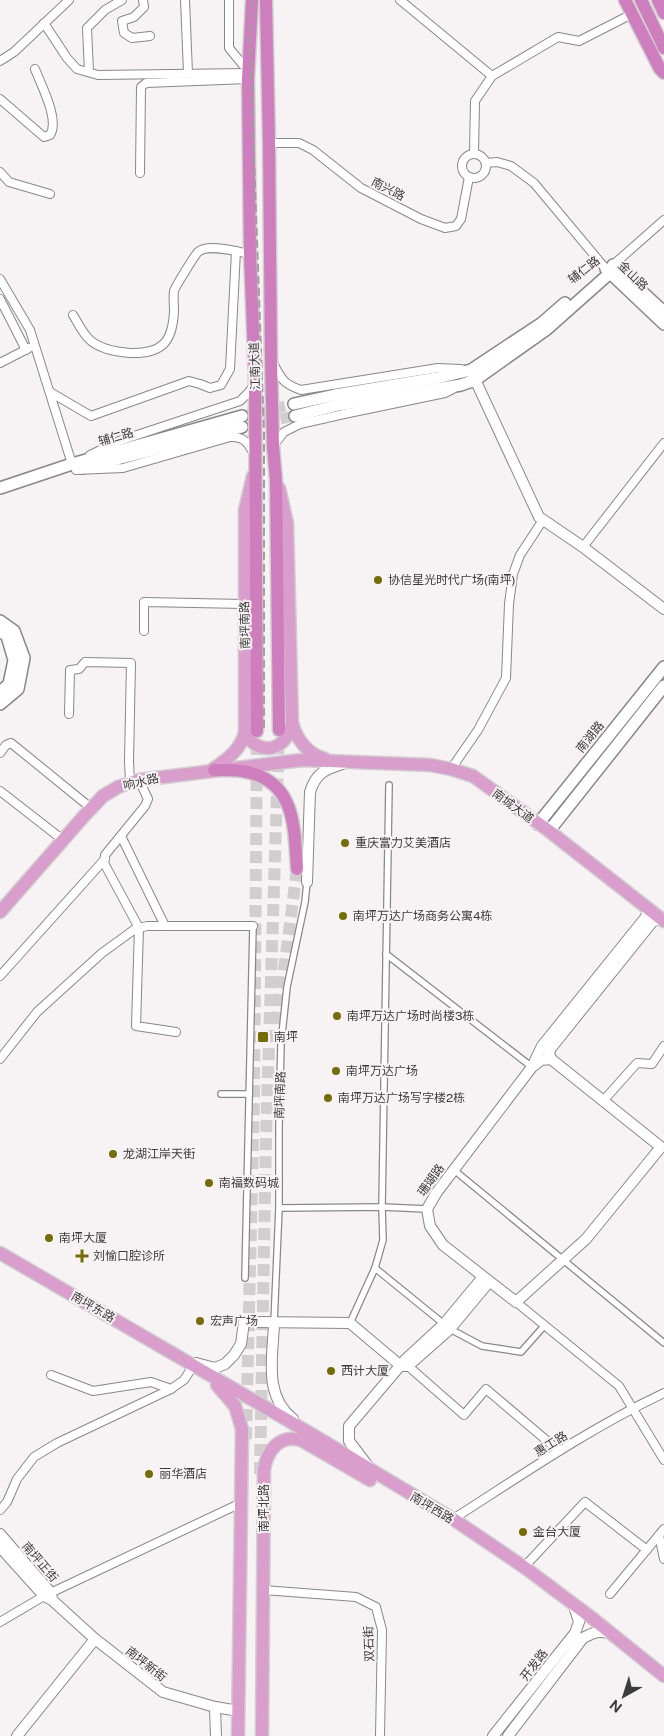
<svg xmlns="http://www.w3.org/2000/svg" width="664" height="1736" viewBox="0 0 664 1736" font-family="'Public Sans','Noto Sans SC',sans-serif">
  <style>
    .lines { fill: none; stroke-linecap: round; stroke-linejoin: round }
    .secondary-tunnel { stroke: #d2cecf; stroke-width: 11; stroke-dasharray: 11 5.5; stroke-linecap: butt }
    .trunk-tunnel { stroke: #d2cecf; stroke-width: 12; stroke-dasharray: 12 6; stroke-linecap: butt }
    .pedestrian-casing { stroke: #8a8788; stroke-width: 8 }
    .minor-casing { stroke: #8a8788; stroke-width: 10 }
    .tertiary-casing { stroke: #8a8788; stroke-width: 12 }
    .secondary-casing { stroke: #8a8788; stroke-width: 14 }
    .primary-casing { stroke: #d0d0d0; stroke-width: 15 }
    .trunk-casing { stroke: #d0d0d0; stroke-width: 15 }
    .pedestrian { stroke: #fff; stroke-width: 5.5 }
    .minor { stroke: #fff; stroke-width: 8 }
    .tertiary { stroke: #fff; stroke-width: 10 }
    .secondary { stroke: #fff; stroke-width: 11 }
    .primary { stroke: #da9ecd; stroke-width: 12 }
    .trunk { stroke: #ce7ebc; stroke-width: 12 }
    .rail { stroke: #a09d9d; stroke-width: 2; stroke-dasharray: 8 4; stroke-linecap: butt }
    .poi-dot { fill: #756c06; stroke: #f7f3f4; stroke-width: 2 }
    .labels { text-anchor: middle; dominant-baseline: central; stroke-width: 4; stroke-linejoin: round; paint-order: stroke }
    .street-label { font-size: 12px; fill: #3d3c3c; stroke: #f7f3f4 }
    .poi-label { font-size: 12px; fill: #3d3c3c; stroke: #f7f3f4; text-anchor: start }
  </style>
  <rect width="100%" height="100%" fill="#f7f3f4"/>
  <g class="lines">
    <!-- secondary-tunnel -->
    <g class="secondary-tunnel">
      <polyline points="242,416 294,404"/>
      <polyline points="248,425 295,416"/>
    </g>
    <!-- trunk-tunnel -->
    <g class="trunk-tunnel">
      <polyline points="277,1024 297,869"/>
      <polyline points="246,1439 254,1097 257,736"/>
      <polyline points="260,1474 266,1136 279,730"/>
    </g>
    <defs>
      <g id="pedestrian">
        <polyline points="386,954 532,1067"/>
        <polyline points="221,1094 249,1094"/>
        <polyline points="454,1170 664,1343"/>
        <polyline points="279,1208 382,1207 427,1209"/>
        <polyline points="375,1268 450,1329 482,1346 521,1352 545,1325"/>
        <polyline points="245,1278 253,926"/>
        <polyline points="274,1323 279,1208 279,1125 281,1044 287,987 305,902 307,882"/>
        <polyline points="350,1323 375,1268 383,1240 382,1207 389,785"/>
      </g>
      <g id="minor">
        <polyline points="143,0 144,7 134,17 122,21 124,33 132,38 150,36"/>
        <polyline points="185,0 188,73"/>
        <polyline points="229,0 229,48 248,71"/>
        <polyline points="400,0 492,76 475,101 474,154"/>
        <polyline points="44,23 67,58 77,69 98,75 248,73"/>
        <polyline points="0,61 14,52 69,0"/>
        <polyline points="89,72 87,28 105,10 122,0"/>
        <polyline points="492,76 558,37 579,41 632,14"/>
        <path d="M0,99l44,38 6,-2c10,-15 -9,-50 -15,-66"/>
        <polyline points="269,143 299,143 313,150 361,188 421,219 445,228 456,226 461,219 469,177"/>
        <circle cx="474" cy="166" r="12"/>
        <polyline points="486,163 497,162 511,166 534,183 605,268"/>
        <polyline points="0,172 9,182 50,194"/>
        <polyline points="140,173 141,87 146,83 248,79"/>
        <polyline points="613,265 664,220"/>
        <polyline points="0,279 30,330 72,464 75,462"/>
        <polyline points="0,299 26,350"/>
        <path d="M73,315c5,8 10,19 17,25 10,9 27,12 40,13 32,1 43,-11 44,-43 0,-5 -1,-13 0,-19 1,-4 21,-36 24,-39 10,-9 40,0 52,2"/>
        <polyline points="0,363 29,348"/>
        <path d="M274,365c8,15 10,19 27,25l137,-22 23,1"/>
        <polyline points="50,392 91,416 189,381 200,384 210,388 221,385 230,369 236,251"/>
        <polyline points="273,446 284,432 300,424 344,414 445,393 453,389"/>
        <polyline points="90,455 119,441 240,401 249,392 254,385"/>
        <path d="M76,470l47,-2 107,-31c14,-1 18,6 24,17"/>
        <polyline points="583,547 664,443"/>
        <polyline points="144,631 144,602 244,604"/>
        <polyline points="69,714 70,670 79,669 85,662 131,663 129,761 130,783"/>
        <polyline points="0,753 6,745 11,743 91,808"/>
        <polyline points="451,769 478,730 506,678 509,604 513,574 520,555 543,520"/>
        <polyline points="139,780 148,799 145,806 105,855 104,863 139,928 136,1026 176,1032"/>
        <polyline points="0,791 63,840"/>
        <polyline points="121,836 165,926"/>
        <polyline points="0,976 105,859"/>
        <polyline points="0,1059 37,1012 102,953 135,929 147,926 253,926"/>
        <polyline points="603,1101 637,1063 652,1064 664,1046"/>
        <polyline points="516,1302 619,1386 664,1460"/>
        <polyline points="406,1363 408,1366 464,1415 486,1389 559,1451"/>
        <polyline points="51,1375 93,1391 151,1382 171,1389"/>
        <polyline points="0,1510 7,1502 17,1479 34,1457 57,1443 171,1389 184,1380 193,1366"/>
        <path d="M453,1519c69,-44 137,-91 211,-126"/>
        <polyline points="659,1535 664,1559"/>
        <polyline points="524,1567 585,1502 647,1550"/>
        <polyline points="263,1590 356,1597 376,1607 382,1630 380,1736"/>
        <polyline points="610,1594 664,1529"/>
        <polyline points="0,1622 44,1596 241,1503"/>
      </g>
      <g id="tertiary">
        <polyline points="472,373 539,517 583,547 664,609"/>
        <path d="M307,882l3,-90c6,-20 16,-23 35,-29"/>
        <polyline points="551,1059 549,1053 551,1048 653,921 662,919"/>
        <polyline points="532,1067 541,1060 551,1059 661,1147 586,1239 516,1302 443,1245 430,1226 427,1209 437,1192 532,1067 542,1046 646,917 648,908"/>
        <path d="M274,1323c-1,34 -11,72 19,96"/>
        <polyline points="196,1363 215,1368 225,1364 234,1355 241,1344 244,1322 350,1323 401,1366 408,1366 450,1329 489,1282"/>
        <polyline points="368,1466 349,1441 349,1426 405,1360 444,1324 483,1277"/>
        <polyline points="0,1534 51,1593 52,1600"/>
        <polyline points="0,1547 44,1596 52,1600 95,1639"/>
        <polyline points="215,1707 216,1736"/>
        <polyline points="17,1736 95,1639 163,1692 215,1707 239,1711"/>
        <polyline points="493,1736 575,1633 579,1622 573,1603"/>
        <path d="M508,1736l75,-98c11,-6 17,-8 29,-4"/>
      </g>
      <g id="secondary">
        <polyline points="616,268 664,312"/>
        <polyline points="606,269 664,324"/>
        <polyline points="294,404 335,395 437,378 471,370 542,323 565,303"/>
        <polyline points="295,416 338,405 461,385 475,380 547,329 610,273 613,265"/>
        <polyline points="82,468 242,427"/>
        <polyline points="0,488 72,464 242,416"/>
        <polyline points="0,621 14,631 24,658 18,689 0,704"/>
        <polyline points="0,631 7,636 14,660 9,684 0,692"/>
        <polyline points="538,824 664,667"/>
        <polyline points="549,831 664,686"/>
      </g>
      <g id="primary">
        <path d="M279,488l8,35 5,200c5,17 16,31 33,36"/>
        <path d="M245,732c13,26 42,19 47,-9"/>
        <path d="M213,769c15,-10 28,-20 32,-37v-222l8,-34"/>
        <polyline points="0,912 84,816 103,796 118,787 139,780 302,760 430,765 451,769 473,776 549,831 664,921"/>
        <polyline points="0,1253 313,1435 453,1519 524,1567 592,1618 664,1676"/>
        <polyline points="217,1385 235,1406 242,1429 238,1736"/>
        <path d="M262,1736l2,-266c3,-20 16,-36 37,-30l69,40"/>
      </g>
      <g id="trunk">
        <polyline points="252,0 248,79 250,254 255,381 257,731"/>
        <polyline points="266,0 269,143 271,360 273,446 276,480 279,730"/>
        <polyline points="625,0 660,69 664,73"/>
        <polyline points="641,0 664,48"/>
        <polyline points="658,0 664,13"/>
        <path d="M214,770c9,0 19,0 28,1 54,9 52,55 55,98"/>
      </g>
    </defs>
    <!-- pedestrian casing -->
    <use href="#pedestrian" class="pedestrian-casing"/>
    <!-- minor casing -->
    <use href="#minor" class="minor-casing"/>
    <!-- tertiary casing -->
    <use href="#tertiary" class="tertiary-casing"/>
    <!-- secondary casing -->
    <use href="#secondary" class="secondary-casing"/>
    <!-- primary casing -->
    <use href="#primary" class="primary-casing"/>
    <!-- trunk casing -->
    <use href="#trunk" class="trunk-casing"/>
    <!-- pedestrian -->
    <use href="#pedestrian" class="pedestrian"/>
    <!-- minor -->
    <use href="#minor" class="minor"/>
    <!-- tertiary -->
    <use href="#tertiary" class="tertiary"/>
    <!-- secondary -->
    <use href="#secondary" class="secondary"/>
    <!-- primary -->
    <use href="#primary" class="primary"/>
    <!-- trunk -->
    <use href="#trunk" class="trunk"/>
    <!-- rail -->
    <polyline class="rail" points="252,0 250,46 264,433 264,731"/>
  </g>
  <!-- markers -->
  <g class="poi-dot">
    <circle cx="378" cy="580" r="5"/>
    <circle cx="345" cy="843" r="5"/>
    <circle cx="343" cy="916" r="5"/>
    <circle cx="337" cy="1016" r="5"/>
    <rect x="257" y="1031" width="12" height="12" rx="2.5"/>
    <circle cx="336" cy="1071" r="5"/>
    <circle cx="328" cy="1098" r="5"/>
    <circle cx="113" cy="1154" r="5"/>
    <circle cx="209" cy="1183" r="5"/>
    <circle cx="49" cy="1238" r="5"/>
    <path d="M79.5 1248.5h5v5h5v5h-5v5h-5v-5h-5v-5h5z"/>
    <circle cx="200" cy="1321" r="5"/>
    <circle cx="331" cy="1371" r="5"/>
    <circle cx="149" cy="1474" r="5"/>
    <circle cx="523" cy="1532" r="5"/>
  </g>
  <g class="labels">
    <!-- street labels -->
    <g class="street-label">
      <text transform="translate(388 189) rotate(27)">南兴路</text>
      <text transform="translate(584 270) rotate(-38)">辅仁路</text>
      <text transform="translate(633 276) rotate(44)">金山路</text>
      <text transform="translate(255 366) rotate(-92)">江南大道</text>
      <text transform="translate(116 437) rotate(-16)">辅仁路</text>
      <text transform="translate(245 625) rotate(-91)">南坪南路</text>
      <text transform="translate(590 737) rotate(-51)">南湖路</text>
      <text transform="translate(141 782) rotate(-13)">响水路</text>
      <text transform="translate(513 806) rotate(36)">南城大道</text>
      <text transform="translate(280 1095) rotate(-88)">南坪南路</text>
      <text transform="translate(431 1180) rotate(-55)">珊瑚路</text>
      <text transform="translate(93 1307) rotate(30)">南坪东路</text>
      <text transform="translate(551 1444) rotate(-32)">惠工路</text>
      <text transform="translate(264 1508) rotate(-90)">南坪北路</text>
      <text transform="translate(432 1508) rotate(31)">南坪西路</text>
      <text transform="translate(40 1562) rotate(49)">南坪正街</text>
      <text transform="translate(369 1644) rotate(-92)">双石街</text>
      <text transform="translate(146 1664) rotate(38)">南坪新街</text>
      <text transform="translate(534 1665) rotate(-52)">开发路</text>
    </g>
    <!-- poi labels -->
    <g class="poi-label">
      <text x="388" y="580">协信星光时代广场(南坪)</text>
      <text x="355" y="843">重庆富力艾美酒店</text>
      <text x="353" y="916">南坪万达广场商务公寓4栋</text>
      <text x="347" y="1016">南坪万达广场时尚楼3栋</text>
      <text x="274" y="1037">南坪</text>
      <text x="346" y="1071">南坪万达广场</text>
      <text x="338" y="1098">南坪万达广场写字楼2栋</text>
      <text x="123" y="1154">龙湖江岸天街</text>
      <text x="219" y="1183">南福数码城</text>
      <text x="59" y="1238">南坪大厦</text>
      <text x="93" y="1256">刘愉口腔诊所</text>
      <text x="210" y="1321">宏声广场</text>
      <text x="341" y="1371">西计大厦</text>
      <text x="159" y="1474">丽华酒店</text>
      <text x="533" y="1532">金台大厦</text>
    </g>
  </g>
  <!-- north arrow -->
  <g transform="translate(624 1696) rotate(219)" stroke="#f7f3f4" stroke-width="4" paint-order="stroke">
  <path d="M0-4L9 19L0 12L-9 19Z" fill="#3d3c3c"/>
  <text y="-8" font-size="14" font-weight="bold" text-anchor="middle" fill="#3d3c3c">N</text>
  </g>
</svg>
